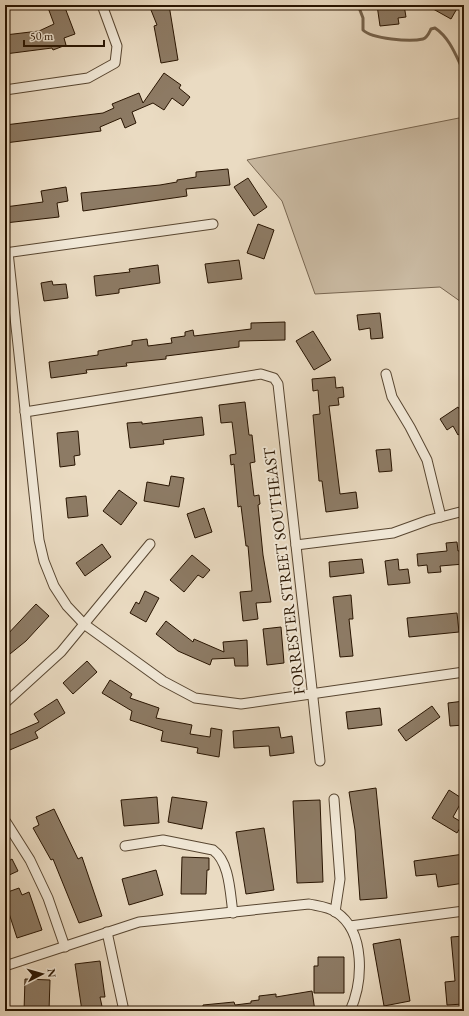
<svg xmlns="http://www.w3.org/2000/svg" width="469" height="1016" viewBox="0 0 469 1016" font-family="'EB Garamond',serif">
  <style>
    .green { fill: #c9b9a1; stroke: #786651 }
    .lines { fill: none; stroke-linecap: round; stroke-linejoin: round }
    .stream { stroke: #75634d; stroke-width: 3 }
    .building { fill: #8d7b65; stroke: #281401 }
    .street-casing { stroke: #584631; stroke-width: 11 }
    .street { stroke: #f1e8d7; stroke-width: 9 }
    .labels { text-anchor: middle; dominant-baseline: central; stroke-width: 4; stroke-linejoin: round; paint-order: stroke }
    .street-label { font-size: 16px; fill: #281401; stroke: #f1e8d7 }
  </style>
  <rect width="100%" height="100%" fill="#eadbc2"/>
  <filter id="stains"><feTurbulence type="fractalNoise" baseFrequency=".005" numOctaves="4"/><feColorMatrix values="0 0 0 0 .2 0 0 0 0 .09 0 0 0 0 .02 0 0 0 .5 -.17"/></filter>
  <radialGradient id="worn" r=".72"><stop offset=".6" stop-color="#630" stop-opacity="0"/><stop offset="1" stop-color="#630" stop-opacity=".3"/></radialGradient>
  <!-- green -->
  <polygon class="green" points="464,117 464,304 440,287 315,294 282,201 247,160"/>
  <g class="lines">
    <!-- stream -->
    <path class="stream" d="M358,5l5,13v12c9,9 47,12 60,9 4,-1 6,-6 8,-10l4,-1c15,10 21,28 29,44"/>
  </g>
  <!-- building -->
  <g class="building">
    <polygon points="47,5 64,5 75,34 64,38 66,45 53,50 52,48 5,54 5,35 39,31 54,24"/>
    <polygon points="149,5 169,5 178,60 161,63 154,26 157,25"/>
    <polygon points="377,5 404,5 406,17 398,18 399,24 380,26"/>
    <polygon points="426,5 459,5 451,19"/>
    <polygon points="164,73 181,85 179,88 190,97 183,106 172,98 164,110 153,103 132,112 136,123 125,128 121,118 100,127 101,131 5,143 5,125 103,113 114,108 112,104 139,93 143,103"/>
    <polygon points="228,169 230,185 186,189 187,196 83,211 81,193 160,185 177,182 177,180 196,177 196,172"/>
    <polygon points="248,178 267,207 254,216 234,187"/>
    <polygon points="66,187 68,201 57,203 59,217 5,223 5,207 43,202 41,191"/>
    <polygon points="258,224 274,230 264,259 247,253"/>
    <polygon points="239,260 242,279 208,283 205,264"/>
    <polygon points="158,265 160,283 119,289 119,293 96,296 94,276 130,272 129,269"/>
    <polygon points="52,281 53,285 66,284 68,298 44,301 41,283"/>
    <polygon points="380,313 383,338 371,339 370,328 359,330 357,315"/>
    <polygon points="285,322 285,340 239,341 239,347 166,356 166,359 126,363 127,366 86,370 87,373 51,378 49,362 98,355 98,351 132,345 132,341 147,339 148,346 172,343 171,338 185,336 185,332 193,330 194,336 251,329 251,323"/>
    <polygon points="313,331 331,360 314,370 296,341"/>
    <polygon points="335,377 336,388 343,387 344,397 338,398 339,405 329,406 340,494 356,492 358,508 326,512 322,481 319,481 313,415 320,414 318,390 313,391 312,379"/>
    <polygon points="245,402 249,435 252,435 255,462 250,463 254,496 259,495 260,504 258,505 263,555 271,602 256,603 258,619 243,621 240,592 252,591 248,546 246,546 241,506 238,507 234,464 231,465 230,455 236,454 232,422 221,423 219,405"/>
    <polygon points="458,407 464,416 464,431 458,435 453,426 447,430 440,419"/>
    <polygon points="202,417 204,435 163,440 164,444 130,448 127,423 142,422 142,424"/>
    <polygon points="78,431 80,455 74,456 75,465 60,467 57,433"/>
    <polygon points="390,449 392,471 379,472 376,450"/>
    <polygon points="171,476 184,478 179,507 144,501 147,482 169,486"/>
    <polygon points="119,490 137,503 121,525 103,511"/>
    <polygon points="86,496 88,516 68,518 66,498"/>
    <polygon points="204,508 212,532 195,538 187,514"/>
    <polygon points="457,542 458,551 464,550 464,564 440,566 441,572 428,573 427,565 418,566 417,554 447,551 446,543"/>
    <polygon points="102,544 111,557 85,576 76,563"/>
    <polygon points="192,555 210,570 203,578 198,575 184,592 170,580"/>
    <polygon points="362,559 364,573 330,577 329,562"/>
    <polygon points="398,559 399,570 408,569 410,583 388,585 385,561"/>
    <polygon points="145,591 159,598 146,622 130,613 136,602 139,604"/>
    <polygon points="351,595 353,619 349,619 353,656 340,657 333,597"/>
    <polygon points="36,604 49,616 26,641 5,658 5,637"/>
    <polygon points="457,613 459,632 409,637 407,618"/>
    <polygon points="166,621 193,642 194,639 224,652 223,642 247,640 248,666 235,666 234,658 212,659 210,665 178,651 156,634"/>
    <polygon points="281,627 284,663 267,665 263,629"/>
    <polygon points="87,661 97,672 73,694 63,683"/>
    <polygon points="110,680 132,694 130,698 159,708 156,718 192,725 190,734 210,737 211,728 222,730 219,757 197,753 198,748 161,741 163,731 130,720 132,711 102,693"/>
    <polygon points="57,699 65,713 35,732 38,738 5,752 5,737 39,722 34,714"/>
    <polygon points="464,701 464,725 450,726 448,703"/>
    <polygon points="432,706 440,717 406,741 398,730"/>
    <polygon points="380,708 382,725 348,729 346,712"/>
    <polygon points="279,727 281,738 292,736 294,753 270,756 269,746 234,748 233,731"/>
    <polygon points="376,788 387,898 360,900 355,830 349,792"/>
    <polygon points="449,790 463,799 453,817 463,823 457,833 432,818"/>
    <polygon points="157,797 159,823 124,826 121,800"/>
    <polygon points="172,797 207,802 202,829 168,822"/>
    <polygon points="320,800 323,882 297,883 293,801"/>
    <polygon points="54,809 78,859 82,857 102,916 79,923 53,859 51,860 33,828 39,825 36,817"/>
    <polygon points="264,828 274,890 246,894 236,832"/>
    <polygon points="464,854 464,883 438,887 436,874 416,876 414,861"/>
    <polygon points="182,857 209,858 209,870 207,870 206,894 181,894"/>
    <polygon points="12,859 18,871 5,877 5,863"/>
    <polygon points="156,870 163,895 129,905 122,879"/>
    <polygon points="19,888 22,895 29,892 42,930 17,938 5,901 5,893"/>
    <polygon points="464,936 464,1004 447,1005 445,982 455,981 451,937"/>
    <polygon points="400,939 410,1001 384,1006 373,944"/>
    <polygon points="318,957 344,957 344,993 314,993 314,966 318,966"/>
    <polygon points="100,961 105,997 100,997 103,1011 82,1011 75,964"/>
    <polygon points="25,979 50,980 49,1011 24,1011"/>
    <polygon points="312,991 315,1011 203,1011 203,1005 234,1002 235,1005 251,1003 251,1001 259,1000 259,996 276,994 276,997"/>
  </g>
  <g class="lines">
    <defs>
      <g id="street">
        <polyline points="5,90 88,78 115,63 117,46 102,5"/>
        <polyline points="8,252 39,540 44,561 54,586 67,606 84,624 163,681 195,698 241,704 464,672"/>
        <polyline points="5,253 213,224"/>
        <polyline points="386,374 392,397 410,427 427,460 441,517"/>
        <polyline points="25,412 261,374 274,378 278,384 320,761"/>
        <polyline points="296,545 393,533 429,520 464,511"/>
        <polyline points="5,703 61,652 150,544"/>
        <polyline points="334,799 340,879 335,912"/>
        <polyline points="6,822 30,860 48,898 65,947"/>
        <path d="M125,846l38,-6 50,10c17,12 17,44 20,63"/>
        <polyline points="350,926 464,911"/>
        <polyline points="107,932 124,1011"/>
        <path d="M5,966l134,-44 170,-18c9,2 20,3 27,8 30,20 27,70 14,99"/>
      </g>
    </defs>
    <!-- street casing -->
    <use href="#street" class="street-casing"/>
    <!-- street -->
    <use href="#street" class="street"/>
  </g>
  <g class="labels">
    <!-- street labels -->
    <g class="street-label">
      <text transform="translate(284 571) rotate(-97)">FORRESTER STREET SOUTHEAST</text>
    </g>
  </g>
  <!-- margin -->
  <rect width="469" height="1016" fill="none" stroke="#eadbc2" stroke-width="20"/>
  <rect x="6" y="6" width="457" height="1004" fill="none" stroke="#281401" stroke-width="2"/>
  <rect x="10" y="10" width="449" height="996" fill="none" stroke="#281401"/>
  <!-- north arrow -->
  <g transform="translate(42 974) rotate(84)" stroke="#f1e8d7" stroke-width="3" paint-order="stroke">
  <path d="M0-3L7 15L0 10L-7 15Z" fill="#281401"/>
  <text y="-6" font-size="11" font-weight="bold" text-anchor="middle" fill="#281401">N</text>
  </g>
  <!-- scale -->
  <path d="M24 40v6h80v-6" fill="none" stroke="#281401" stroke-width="2"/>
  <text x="30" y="40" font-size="12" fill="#281401" stroke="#f1e8d7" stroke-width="3" paint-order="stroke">50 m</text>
  <rect width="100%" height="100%" filter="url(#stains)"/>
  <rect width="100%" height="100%" fill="url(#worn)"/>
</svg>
